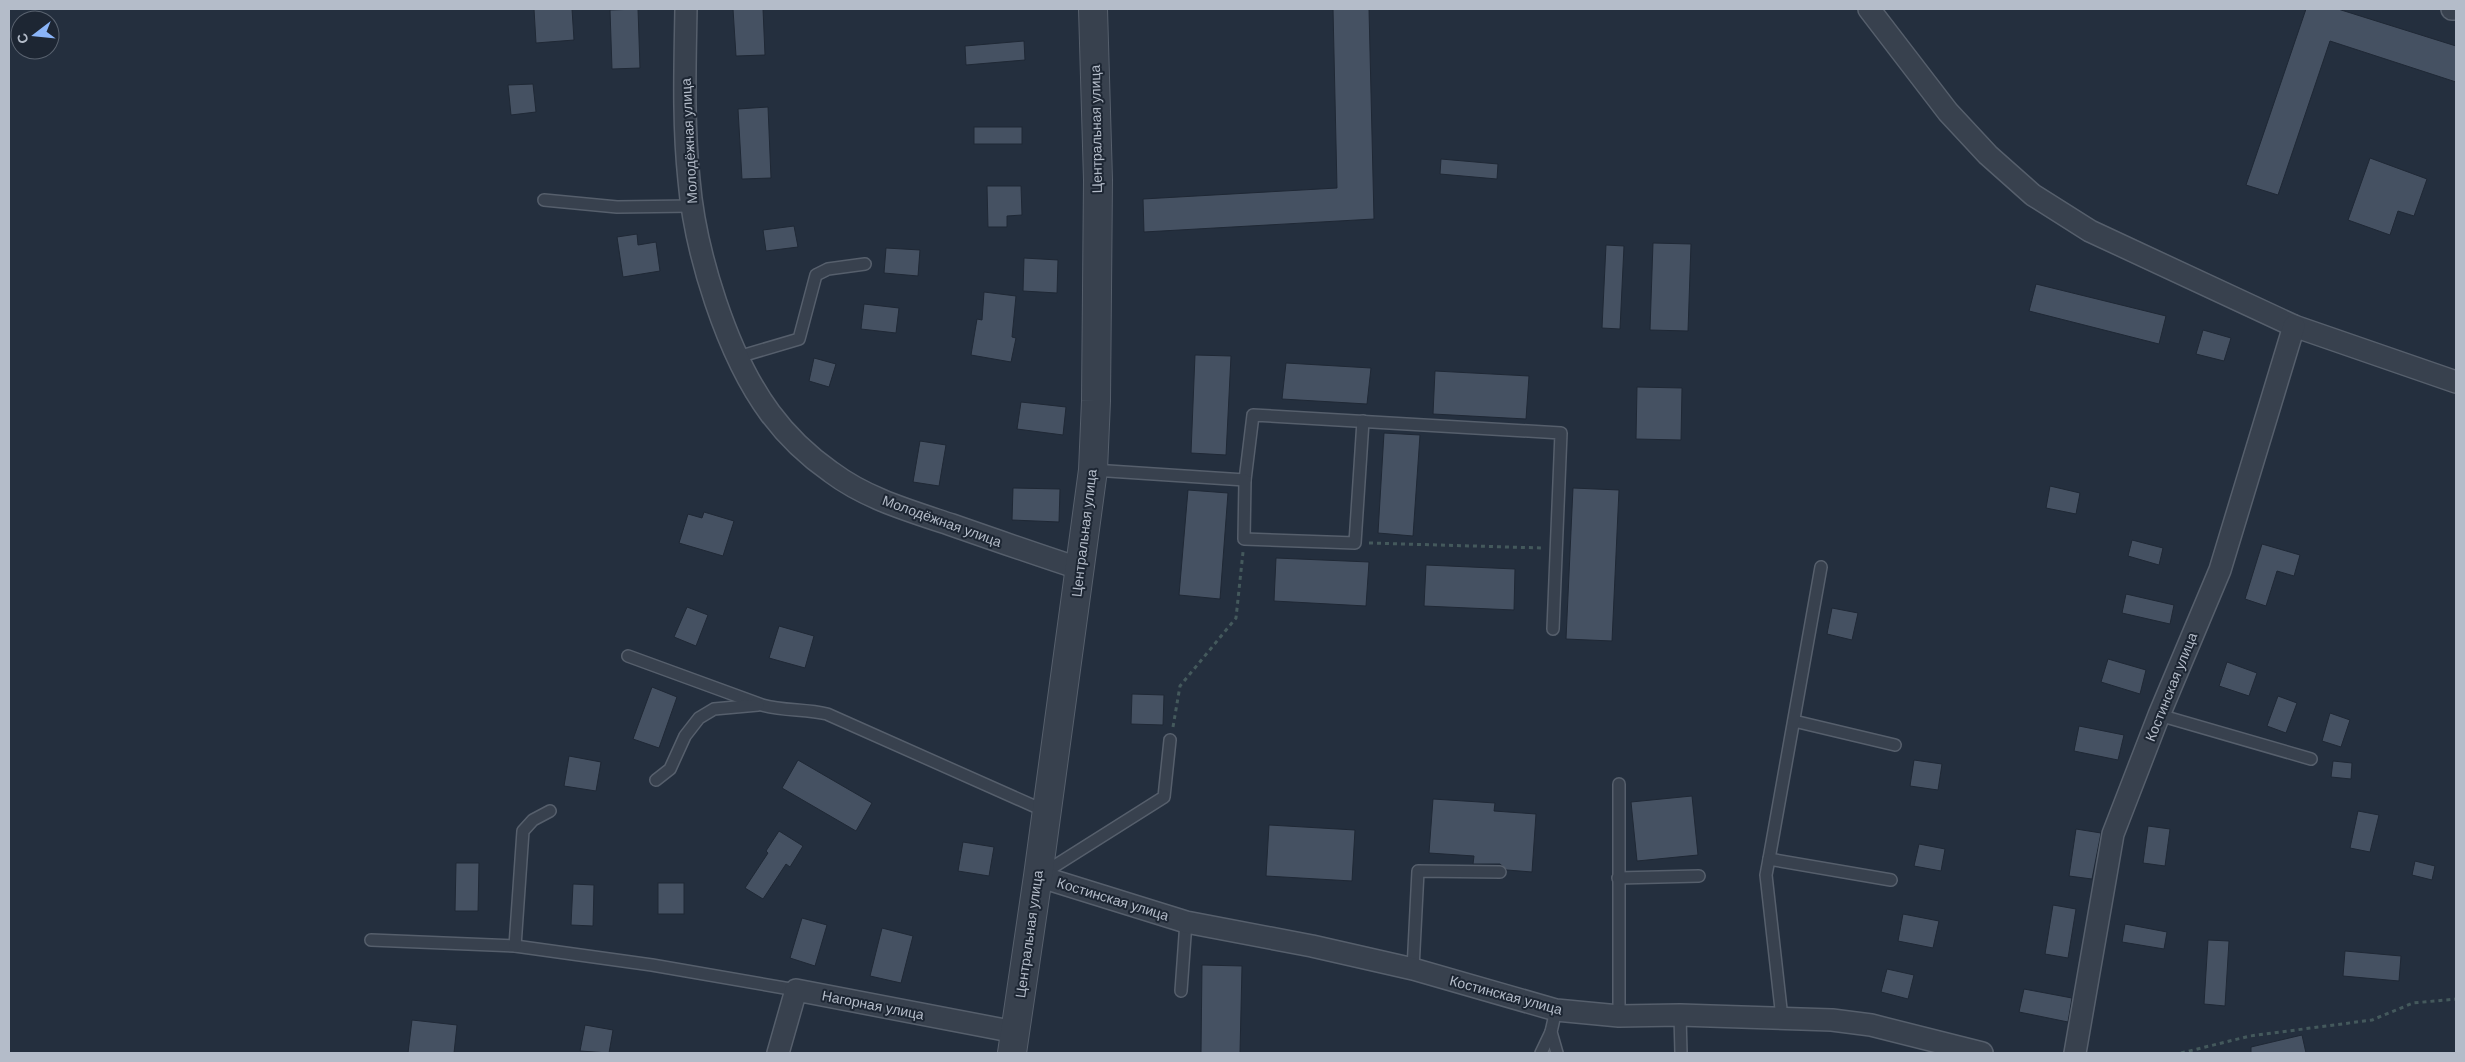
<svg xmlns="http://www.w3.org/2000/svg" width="2465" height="1062" viewBox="0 0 2465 1062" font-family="'DM Sans',sans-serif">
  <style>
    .building { fill: #455162; stroke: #1f2835 }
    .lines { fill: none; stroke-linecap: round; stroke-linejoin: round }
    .service-casing { stroke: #565f6c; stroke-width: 14 }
    .minor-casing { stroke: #565f6c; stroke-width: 24 }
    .tertiary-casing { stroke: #565f6c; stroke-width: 30 }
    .path { stroke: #44595c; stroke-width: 3; stroke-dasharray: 4 4; stroke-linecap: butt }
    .service { stroke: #38414e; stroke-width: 11 }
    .minor { stroke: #38414e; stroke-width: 21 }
    .tertiary { stroke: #38414e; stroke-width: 28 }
    .labels { text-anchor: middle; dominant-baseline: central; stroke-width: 4; stroke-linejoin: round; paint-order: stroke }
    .street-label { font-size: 14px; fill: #b4bcc9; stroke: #1d2633 }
  </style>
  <rect width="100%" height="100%" fill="#242f3e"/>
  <!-- building -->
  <g class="building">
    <polygon points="534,9 572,9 574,40 536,43"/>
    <polygon points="638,9 640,68 612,69 610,10"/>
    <polygon points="733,9 763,9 765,55 736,56"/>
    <polygon points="1333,9 1369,9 1374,219 1144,232 1143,199 1337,188"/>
    <polygon points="2306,9 2338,9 2456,46 2456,82 2330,41 2278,195 2246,185"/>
    <polygon points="1024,41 1025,60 966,65 965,46"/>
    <polygon points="533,84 536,112 511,115 508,85"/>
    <polygon points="768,107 771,178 742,179 738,109"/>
    <rect x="974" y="127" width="48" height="17"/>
    <polygon points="2370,158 2427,179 2414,216 2398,211 2390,235 2348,220"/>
    <polygon points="1441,159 1498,164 1497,179 1440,174"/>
    <polygon points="987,186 1021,186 1022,215 1007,216 1007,227 988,227"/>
    <polygon points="794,226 798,247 766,251 763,230"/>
    <polygon points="637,234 638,245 656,242 660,271 623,277 617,237"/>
    <polygon points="1653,243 1691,244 1688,331 1650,330"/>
    <polygon points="1606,245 1624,246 1620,329 1602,328"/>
    <polygon points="886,248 920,250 918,276 884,273"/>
    <polygon points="1024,258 1058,260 1057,293 1023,291"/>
    <polygon points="2036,284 2166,316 2159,344 2029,311"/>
    <polygon points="984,292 1016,296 1012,337 1016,338 1011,362 971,355 977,319 982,320"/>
    <polygon points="864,304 899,308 896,333 861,329"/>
    <polygon points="2203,330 2231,338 2224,361 2196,354"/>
    <polygon points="1195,355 1231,356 1226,455 1191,453"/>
    <polygon points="814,358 836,364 829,387 809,381"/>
    <polygon points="1286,363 1371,368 1367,404 1282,399"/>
    <polygon points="1435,371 1529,376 1526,419 1433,414"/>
    <polygon points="1637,387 1682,388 1681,440 1636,439"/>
    <polygon points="1021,402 1066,407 1063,435 1017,429"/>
    <polygon points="1384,433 1420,435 1413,536 1378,533"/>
    <polygon points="920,441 946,445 939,486 913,482"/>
    <polygon points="2050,486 2080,493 2076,514 2046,508"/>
    <polygon points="1013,488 1060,489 1059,522 1012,520"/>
    <polygon points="1573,488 1619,490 1612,641 1566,639"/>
    <polygon points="1188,490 1228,493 1220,599 1179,595"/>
    <polygon points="704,512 734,521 723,556 679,543 688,514 702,518"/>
    <polygon points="2132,540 2163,548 2159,565 2128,556"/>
    <polygon points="2262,544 2300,555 2294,576 2277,571 2266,606 2245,599"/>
    <polygon points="1276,558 1369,562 1366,606 1274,601"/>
    <polygon points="1426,565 1515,569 1514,610 1424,606"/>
    <polygon points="2126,594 2174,605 2170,624 2122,613"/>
    <polygon points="687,607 708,615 696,646 674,637"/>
    <polygon points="1832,608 1858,613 1852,640 1827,634"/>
    <polygon points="779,626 814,636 805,668 769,658"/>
    <polygon points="2108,659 2146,670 2140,694 2101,682"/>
    <polygon points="2227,662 2257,673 2249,696 2219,686"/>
    <polygon points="652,687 677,697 659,748 633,739"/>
    <polygon points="1132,694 1164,695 1163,725 1131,724"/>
    <polygon points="2278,696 2297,703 2286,733 2267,726"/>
    <polygon points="2330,713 2350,720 2341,747 2322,741"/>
    <polygon points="2079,726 2124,735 2118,760 2074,751"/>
    <polygon points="569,756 601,762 596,791 564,786"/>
    <polygon points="798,760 872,803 856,831 782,788"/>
    <polygon points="1914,760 1942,764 1938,790 1910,786"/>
    <polygon points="2333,761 2352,763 2351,779 2331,777"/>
    <polygon points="1692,796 1698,855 1637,861 1631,802"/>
    <polygon points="1433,799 1495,803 1494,811 1536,814 1532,872 1507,870 1500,864 1473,864 1474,856 1429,853"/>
    <polygon points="2358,811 2379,815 2370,852 2350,848"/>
    <polygon points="1269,825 1355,830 1352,881 1266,876"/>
    <polygon points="2148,826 2170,829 2165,866 2143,863"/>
    <polygon points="2076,829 2101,833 2092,879 2069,876"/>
    <polygon points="779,831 803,846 790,867 786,864 763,899 745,888 768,853 766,851"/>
    <polygon points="963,842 994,847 989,876 958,871"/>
    <polygon points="1919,844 1945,849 1941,871 1914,866"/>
    <polygon points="2415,861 2435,866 2432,880 2412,875"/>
    <polygon points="456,863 479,863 478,911 455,911"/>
    <rect x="658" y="883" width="26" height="31"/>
    <polygon points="573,884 594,885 593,926 571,925"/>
    <polygon points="2053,905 2076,909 2068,958 2045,954"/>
    <polygon points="1903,914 1939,921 1933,948 1898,941"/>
    <polygon points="802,918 827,925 815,966 790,958"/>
    <polygon points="2125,924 2167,932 2164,949 2122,942"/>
    <polygon points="882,928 913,936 901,983 870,976"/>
    <polygon points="2208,940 2229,941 2225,1006 2204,1004"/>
    <polygon points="2345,951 2401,956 2399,981 2343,976"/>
    <polygon points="1202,965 1242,966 1240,1053 1201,1053"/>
    <polygon points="1887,969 1914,975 1908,999 1881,992"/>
    <polygon points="2024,989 2072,998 2068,1022 2019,1012"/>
    <polygon points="412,1020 457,1025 454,1053 408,1053"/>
    <polygon points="585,1025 613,1030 609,1053 580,1051"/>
    <polygon points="2302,1035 2306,1053 2251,1053 2251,1047"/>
  </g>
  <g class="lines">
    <defs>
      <g id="service">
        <polyline points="544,200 617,207 692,206"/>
        <polyline points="738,357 799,339 816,275 828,269 865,264"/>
        <polyline points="1093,470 1245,480 1253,415 1561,433 1553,629"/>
        <polyline points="1245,480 1244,539 1355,543 1363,421"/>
        <path d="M628,656l134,49c22,6 43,4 65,9l218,97"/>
        <polyline points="2159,715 2311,759"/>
        <polyline points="1794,721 1895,745"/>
        <polyline points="656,780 670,769 685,736 699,718 714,709 758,705"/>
        <polyline points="1769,859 1821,567"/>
        <polyline points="1042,874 1164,797 1170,740"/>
        <polyline points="1618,878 1699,876"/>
        <polyline points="371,940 515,946 652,965 796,990"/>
        <polyline points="515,946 523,831 533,820 550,811"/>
        <polyline points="1413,969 1418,871 1500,872"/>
        <polyline points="1181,991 1186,922"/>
        <polyline points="1556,1010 1551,1032 1557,1053"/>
        <polyline points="1680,1015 1681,1053"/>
        <polyline points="1619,1016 1619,784"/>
        <polyline points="1782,1018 1766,875 1769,859 1891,880"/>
        <polyline points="1541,1053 1551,1032"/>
      </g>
      <g id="minor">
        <path d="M686,9c-1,57 -3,114 3,171 6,72 38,175 81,233 17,23 38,43 61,59 36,27 79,39 121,53 43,15 86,30 129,44"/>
        <polyline points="1869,9 1948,112 1988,155 2033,195 2090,231 2294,326 2456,382"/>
        <polyline points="2452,9 2456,9"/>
        <polyline points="1038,876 1186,922 1312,946 1413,969 1556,1010 1619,1016 1680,1015 1832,1020 1871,1025 1982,1053"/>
        <polyline points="778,1053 796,990 1015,1032"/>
        <polyline points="2075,1053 2113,834 2159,715 2220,570 2294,326"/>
      </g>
      <polyline id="tertiary" points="1012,1053 1038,876 1093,470 1096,401 1098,180 1093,9"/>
    </defs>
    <!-- service casing -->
    <use href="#service" class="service-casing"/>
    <!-- minor casing -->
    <use href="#minor" class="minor-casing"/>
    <!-- tertiary casing -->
    <use href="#tertiary" class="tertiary-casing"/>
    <!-- path -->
    <g class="path">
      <polyline points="1369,543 1542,548"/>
      <polyline points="1173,727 1180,686 1236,618 1243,552"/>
      <polyline points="2181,1053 2250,1036 2372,1020 2413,1003 2456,999"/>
    </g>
    <!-- service -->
    <use href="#service" class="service"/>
    <!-- minor -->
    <use href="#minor" class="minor"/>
    <!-- tertiary -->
    <use href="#tertiary" class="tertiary"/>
  </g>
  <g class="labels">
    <!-- street labels -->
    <g class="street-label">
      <text transform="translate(1096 129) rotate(-91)">Центральная улица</text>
      <text transform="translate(689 141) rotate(-93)">Молодёжная улица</text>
      <text transform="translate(942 521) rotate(20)">Молодёжная улица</text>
      <text transform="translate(1084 533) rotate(-83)">Центральная улица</text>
      <text transform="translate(2171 687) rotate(-68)">Костинская улица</text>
      <text transform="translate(1113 899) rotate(17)">Костинская улица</text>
      <text transform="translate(1029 934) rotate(-82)">Центральная улица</text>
      <text transform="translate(1506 995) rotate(15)">Костинская улица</text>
      <text transform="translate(873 1005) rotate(11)">Нагорная улица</text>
    </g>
  </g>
  <!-- border -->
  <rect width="2465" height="1062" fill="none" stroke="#b4bcc9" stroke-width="20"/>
  <!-- north arrow -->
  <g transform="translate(35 35) rotate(254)"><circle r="24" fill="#1d2633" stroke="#59626f"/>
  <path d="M0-4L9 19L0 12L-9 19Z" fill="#8ab4f8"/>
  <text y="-8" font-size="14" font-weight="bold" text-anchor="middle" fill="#b4bcc9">С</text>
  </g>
</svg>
